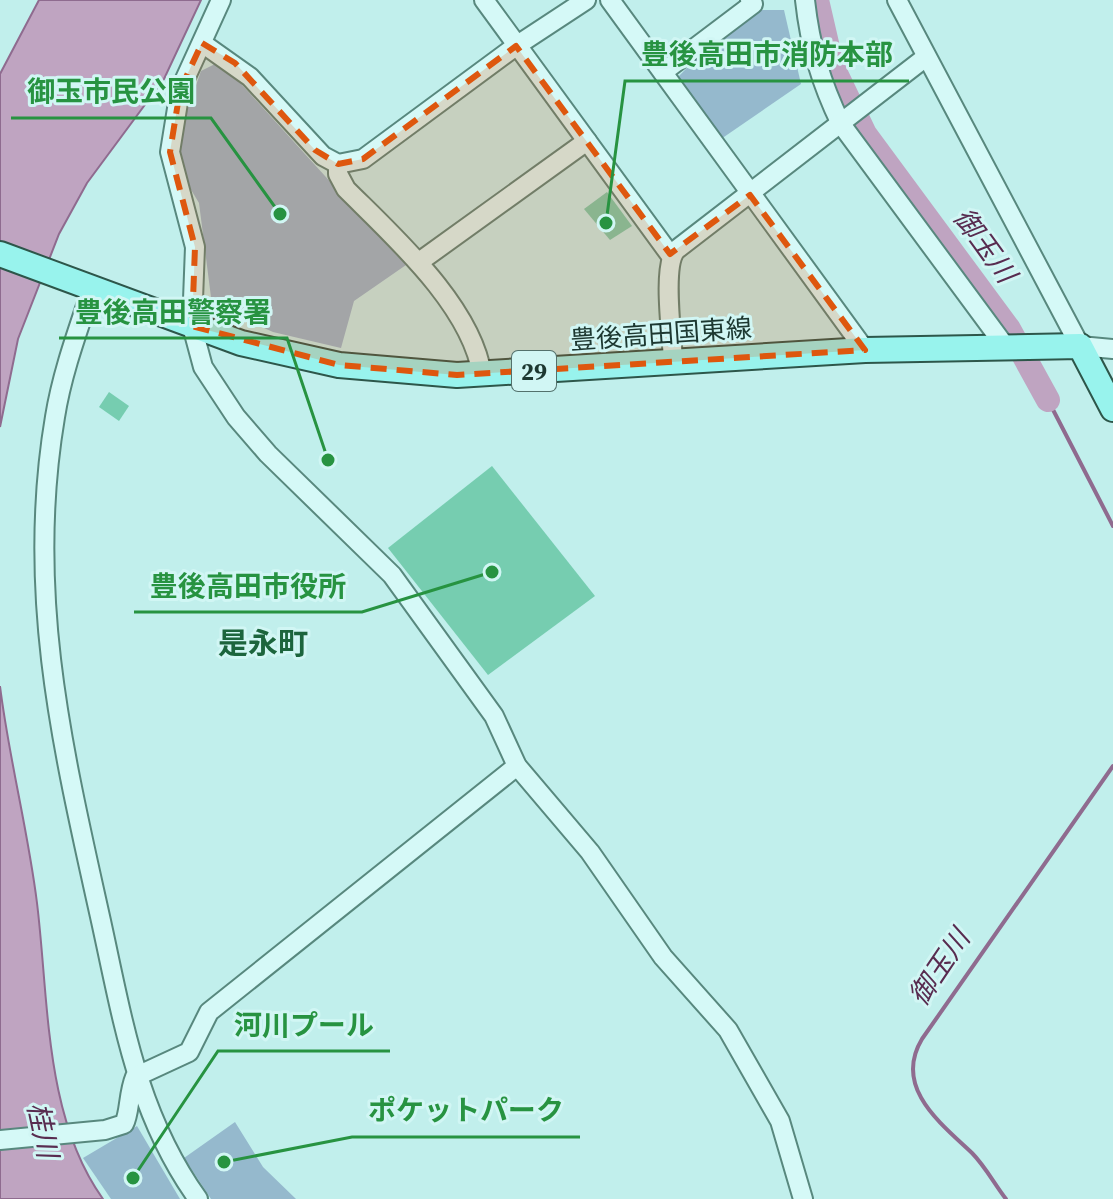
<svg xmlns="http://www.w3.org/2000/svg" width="1113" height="1199" viewBox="0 0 1113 1199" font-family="'Source Serif 4','Noto Sans JP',serif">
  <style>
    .green { fill: #95b9cd }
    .water { fill: #bfa4c1; stroke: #8f6b8f; stroke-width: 2 }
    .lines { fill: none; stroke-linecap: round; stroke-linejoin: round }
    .stream { stroke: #8f6b8f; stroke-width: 4 }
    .river { stroke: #bfa4c1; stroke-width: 24 }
    .building { fill: #76cdb0 }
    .minor-casing { stroke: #58887e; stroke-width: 22 }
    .major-casing { stroke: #2d564a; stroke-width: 28 }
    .minor { stroke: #d5f9f7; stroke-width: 18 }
    .major { stroke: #98f3ed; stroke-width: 24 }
    .marked { fill: #de570e; fill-opacity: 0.2; stroke: #de570e; stroke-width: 6; stroke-dasharray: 16 10; stroke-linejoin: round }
    .labels { text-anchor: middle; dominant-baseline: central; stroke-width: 6; stroke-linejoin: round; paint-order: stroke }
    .shield { fill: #d1f6f4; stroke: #53716c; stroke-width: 2 }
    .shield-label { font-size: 24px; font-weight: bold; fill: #1d3831 }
    .street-label { font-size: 26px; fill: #1d3831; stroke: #d1f6f4 }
    .water-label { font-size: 28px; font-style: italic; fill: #582c50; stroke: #d1f6f4 }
    .quarter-label { font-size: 30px; font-weight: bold; fill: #1c653d; stroke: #d1f6f4 }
    .leader { fill: none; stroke: #279341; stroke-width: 3 }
    .callout-dot { fill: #279341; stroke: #d1f6f4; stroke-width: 3 }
    .callout-label { font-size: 28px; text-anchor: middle; font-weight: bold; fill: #279341; stroke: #d1f6f4; stroke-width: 6; stroke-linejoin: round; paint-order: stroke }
  </style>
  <rect width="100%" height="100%" fill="#c1efec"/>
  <!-- green -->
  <g class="green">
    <polygon points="744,10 784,10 801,84 721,139 677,78"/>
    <polygon points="217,63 224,65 406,265 354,301 341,348 273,332 212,305 199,203 190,188 179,147 187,111 201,71"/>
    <polygon points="235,1122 263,1167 296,1199 211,1199 184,1158"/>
    <polygon points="137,1126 180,1199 111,1199 83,1158"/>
  </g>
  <!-- water -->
  <g class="water">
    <polygon points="39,0 201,0 164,79 87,183 59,234 18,339 0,427 0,74"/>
    <path d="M0,686c9,73 28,144 37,217 12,97 7,214 66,296h-103z"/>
  </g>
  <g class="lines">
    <!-- stream -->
    <g class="stream">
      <polyline points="1048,400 1113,526"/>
      <path d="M1006,1199c-11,-14 -21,-33 -34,-46 -32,-30 -79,-66 -50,-114l191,-273"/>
    </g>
    <!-- river -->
    <polyline class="river" points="817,0 832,65 865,134 1009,329 1048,400"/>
  </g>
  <!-- building -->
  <g class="building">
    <polygon points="607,192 632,226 610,240 584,209"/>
    <polygon points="109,392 129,406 119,421 99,407"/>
    <polygon points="492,466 595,596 488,675 388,548"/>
  </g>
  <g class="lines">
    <defs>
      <g id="minor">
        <polyline points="221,0 180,90 170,152 195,247 192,326 203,367 236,417 268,454 392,575 494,716 517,766 590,852 663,957 728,1030 780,1121 803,1199"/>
        <polyline points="484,0 671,256"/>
        <polyline points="610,0 865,350"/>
        <path d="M805,0c5,46 16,83 36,124l164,222"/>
        <polyline points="897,0 1080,346 1113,349"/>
        <polyline points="202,43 250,77 323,156 338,164 363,159 516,46 586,0"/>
        <polyline points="663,72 753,4 750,0"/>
        <path d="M338,164v10l8,15c47,47 126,117 136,186"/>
        <polyline points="419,262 587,141"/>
        <path d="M92,288c-14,42 -30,85 -37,129 -30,177 8,333 46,504 22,100 36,193 97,278"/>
        <path d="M673,360c-1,-24 -11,-94 3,-110l250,-193"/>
        <path d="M0,1140l105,-10 19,-6c6,-11 4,-30 11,-47l54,-25 20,-40 308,-246"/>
      </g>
      <polyline id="major" points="0,254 241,343 339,365 457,375 865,350 1080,346 1113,409"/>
    </defs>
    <!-- minor casing -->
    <use href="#minor" class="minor-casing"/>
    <!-- major casing -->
    <use href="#major" class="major-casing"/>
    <!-- minor -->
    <use href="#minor" class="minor"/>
    <!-- major -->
    <use href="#major" class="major"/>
  </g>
  <!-- marked area -->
  <path class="marked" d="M202,43l33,20 80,87 23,14 25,-5 153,-113 154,208 80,-59 115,155 -408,25 -118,-10 -147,-39 3,-79 -25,-95 10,-62z"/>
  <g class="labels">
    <!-- shield labels -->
    <rect class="shield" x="512" y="351" width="44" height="40" rx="6"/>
    <g class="shield-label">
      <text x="534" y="371">29</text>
    </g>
    <!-- street labels -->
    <g class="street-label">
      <text transform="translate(661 334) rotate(-4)">豊後高田国東線</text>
    </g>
    <!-- water labels -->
    <g class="water-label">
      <text transform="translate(985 245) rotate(54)">御玉川</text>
      <text transform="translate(939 967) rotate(-56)">御玉川</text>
      <text transform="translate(43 1130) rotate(78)">桂川</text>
    </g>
    <!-- quarter labels -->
    <g class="quarter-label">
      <text x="263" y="643">是永町</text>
    </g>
  </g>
  <!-- callouts -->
  <path class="leader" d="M606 223L625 81H909M280 214L211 118H11M328 460L287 338H59M492 572L362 612H134M133 1178L218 1051H390M224 1162L352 1137H580"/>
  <g class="callout-dot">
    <circle cx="606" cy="223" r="8"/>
    <circle cx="280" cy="214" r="8"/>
    <circle cx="328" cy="460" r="8"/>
    <circle cx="492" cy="572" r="8"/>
    <circle cx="133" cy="1178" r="8"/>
    <circle cx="224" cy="1162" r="8"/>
  </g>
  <g class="callout-label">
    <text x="767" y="64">豊後高田市消防本部</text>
    <text x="111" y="101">御玉市民公園</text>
    <text x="173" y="322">豊後高田警察署</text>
    <text x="248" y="596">豊後高田市役所</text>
    <text x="304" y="1035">河川プール</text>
    <text x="466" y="1120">ポケットパーク</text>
  </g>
</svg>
